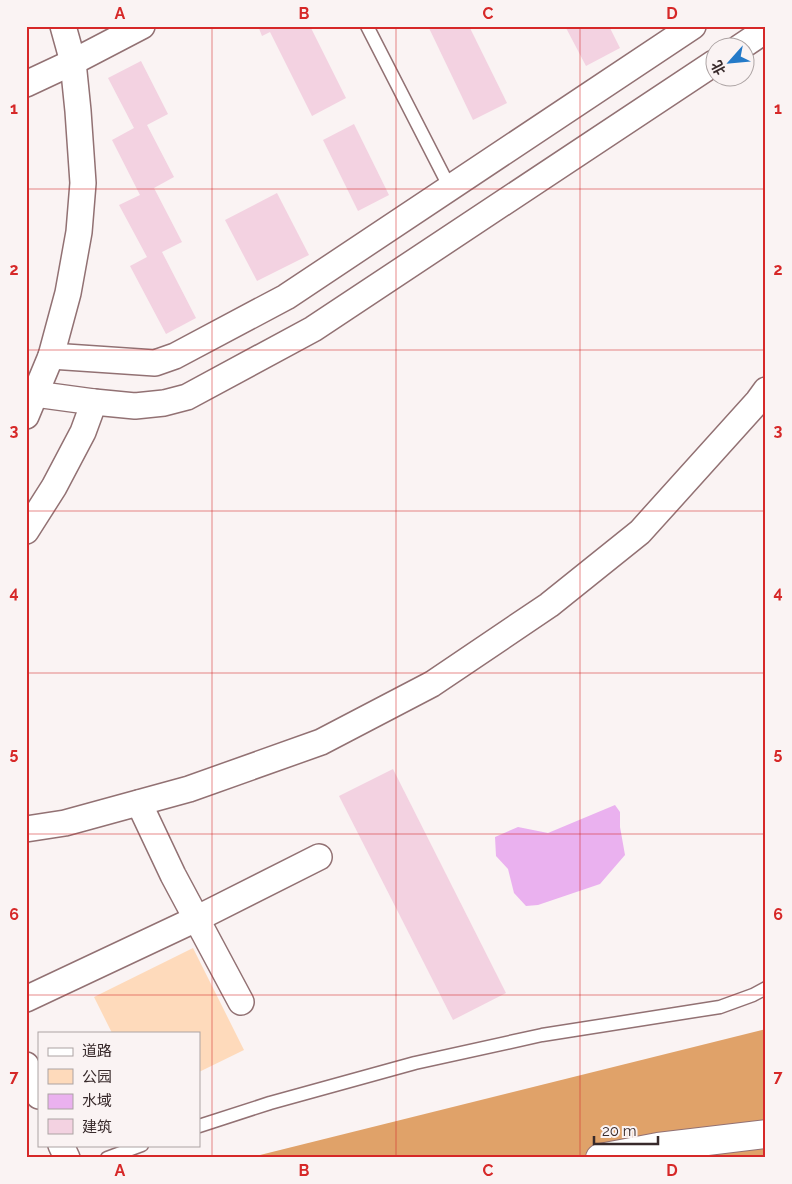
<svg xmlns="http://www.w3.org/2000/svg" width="792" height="1184" viewBox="0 0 792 1184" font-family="Raleway,'Noto Sans SC',sans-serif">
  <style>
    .green { fill: #fedabb }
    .forest { fill: #e0a269 }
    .water { fill: #eab1ef }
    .building { fill: #f3d2e1 }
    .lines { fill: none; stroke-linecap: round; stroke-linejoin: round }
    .lane-casing { stroke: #927173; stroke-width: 15 }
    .street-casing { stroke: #927173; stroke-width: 28 }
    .secondary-casing { stroke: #927173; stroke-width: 30 }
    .lane { stroke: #fff; stroke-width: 12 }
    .street { stroke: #fff; stroke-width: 25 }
    .secondary { stroke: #fff; stroke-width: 28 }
    .grid { fill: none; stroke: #d62828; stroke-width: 1; stroke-opacity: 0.55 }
    .neatline { fill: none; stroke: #d62828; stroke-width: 2 }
    .grid-label { font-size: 16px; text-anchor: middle; font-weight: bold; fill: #d62828 }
  </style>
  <rect width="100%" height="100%" fill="#faf3f3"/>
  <!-- green -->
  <polygon class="green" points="193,948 244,1050 199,1072 199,1033 112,1033 94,997"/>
  <!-- forest -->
  <polygon class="forest" points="766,1029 766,1158 248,1158"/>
  <!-- water -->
  <polygon class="water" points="615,805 620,812 620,827 625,855 600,884 538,905 526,906 514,893 508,869 496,856 495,837 518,827 548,833"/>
  <!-- building -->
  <g class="building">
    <polygon points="258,26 310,26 346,98 312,116 270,32 262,36"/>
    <polygon points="428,26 469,26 507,103 473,120"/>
    <polygon points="565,26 609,26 620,48 586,66"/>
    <polygon points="141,61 168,114 147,125 174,177 154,188 182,242 162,252 196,318 166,334 130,266 147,257 119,205 140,195 112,140 134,128 108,78"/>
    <polygon points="354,124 389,195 358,211 323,140"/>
    <polygon points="277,193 309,255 257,281 225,220"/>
    <polygon points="393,769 506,993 453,1020 339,796"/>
  </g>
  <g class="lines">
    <defs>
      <g id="lane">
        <polyline points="367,26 450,188"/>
        <polyline points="199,1126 270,1103 415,1063 542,1035 720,1007 753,995 766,988"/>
        <polyline points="107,1158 142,1145"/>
      </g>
      <g id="street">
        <polyline points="739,48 766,30"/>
        <polyline points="26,84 73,62 142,26"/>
        <polyline points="51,356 155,363 175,356 286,297 693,26"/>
        <polyline points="35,394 94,402 135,406 164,403 187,397 313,329 714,63"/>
        <polyline points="26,416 51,356 68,293 79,232 83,183 78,111 73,62 63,26"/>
        <polyline points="26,531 54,487 83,432 94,402"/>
        <polyline points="139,803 173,875 241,1002"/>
        <polyline points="26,829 65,823 189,789 321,742 432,684 549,605 640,532 758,401 766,390"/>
        <polyline points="26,999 196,919 319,857"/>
        <polyline points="26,1065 39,1096"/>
        <polyline points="61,1145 67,1158"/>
      </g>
      <polyline id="secondary" points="600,1158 658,1147 766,1134"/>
    </defs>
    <!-- lane casing -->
    <use href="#lane" class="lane-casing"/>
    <!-- street casing -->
    <use href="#street" class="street-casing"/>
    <!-- secondary casing -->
    <use href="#secondary" class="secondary-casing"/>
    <!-- lane -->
    <use href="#lane" class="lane"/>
    <!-- street -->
    <use href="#street" class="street"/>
    <!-- secondary -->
    <use href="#secondary" class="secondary"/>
  </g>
  <!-- grid -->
  <path class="grid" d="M212,26v1132M396,26v1132M580,26v1132M26,189h740M26,350h740M26,511h740M26,673h740M26,834h740M26,995h740"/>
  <!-- border -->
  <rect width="792" height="1184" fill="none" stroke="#faf3f3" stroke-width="55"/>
  <!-- legend -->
  <rect x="38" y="1032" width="162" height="115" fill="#faf3f3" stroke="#aca3a3"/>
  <rect x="48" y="1048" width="25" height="8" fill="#ffffff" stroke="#aca3a3"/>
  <text x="82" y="1056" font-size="15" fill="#382a2b">道路</text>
  <rect x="48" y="1069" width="25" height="15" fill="#fedabb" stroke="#aca3a3"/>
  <text x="82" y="1082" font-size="15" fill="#382a2b">公园</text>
  <rect x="48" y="1094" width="25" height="15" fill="#eab1ef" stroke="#aca3a3"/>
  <text x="82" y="1106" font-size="15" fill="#382a2b">水域</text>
  <rect x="48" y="1119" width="25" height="15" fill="#f3d2e1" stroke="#aca3a3"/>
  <text x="82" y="1132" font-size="15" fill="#382a2b">建筑</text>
  <!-- north arrow -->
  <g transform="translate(730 62) rotate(243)"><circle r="24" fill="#faf3f3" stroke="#aca3a3"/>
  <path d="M0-4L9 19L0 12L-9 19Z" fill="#247ac8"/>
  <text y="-8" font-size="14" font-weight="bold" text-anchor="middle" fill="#382a2b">北</text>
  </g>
  <!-- scale -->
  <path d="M594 1136v8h64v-8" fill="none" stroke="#382a2b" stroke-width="2.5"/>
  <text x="602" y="1136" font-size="15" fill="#382a2b" stroke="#faf3f3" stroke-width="4" paint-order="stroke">20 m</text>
  <rect x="28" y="28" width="736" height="1128" class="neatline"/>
  <g class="grid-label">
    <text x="120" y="19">A</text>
    <text x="304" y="19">B</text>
    <text x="488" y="19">C</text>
    <text x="672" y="19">D</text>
    <text x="14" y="114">1</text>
    <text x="778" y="114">1</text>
    <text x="14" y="275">2</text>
    <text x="778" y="275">2</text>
    <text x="14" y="436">3</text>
    <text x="778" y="436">3</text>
    <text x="14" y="598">4</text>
    <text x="778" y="598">4</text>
    <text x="14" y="759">5</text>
    <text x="778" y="759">5</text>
    <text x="14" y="920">6</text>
    <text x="778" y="920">6</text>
    <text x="14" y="1082">7</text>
    <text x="778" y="1082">7</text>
    <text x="120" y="1176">A</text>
    <text x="304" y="1176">B</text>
    <text x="488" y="1176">C</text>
    <text x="672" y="1176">D</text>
  </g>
</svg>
